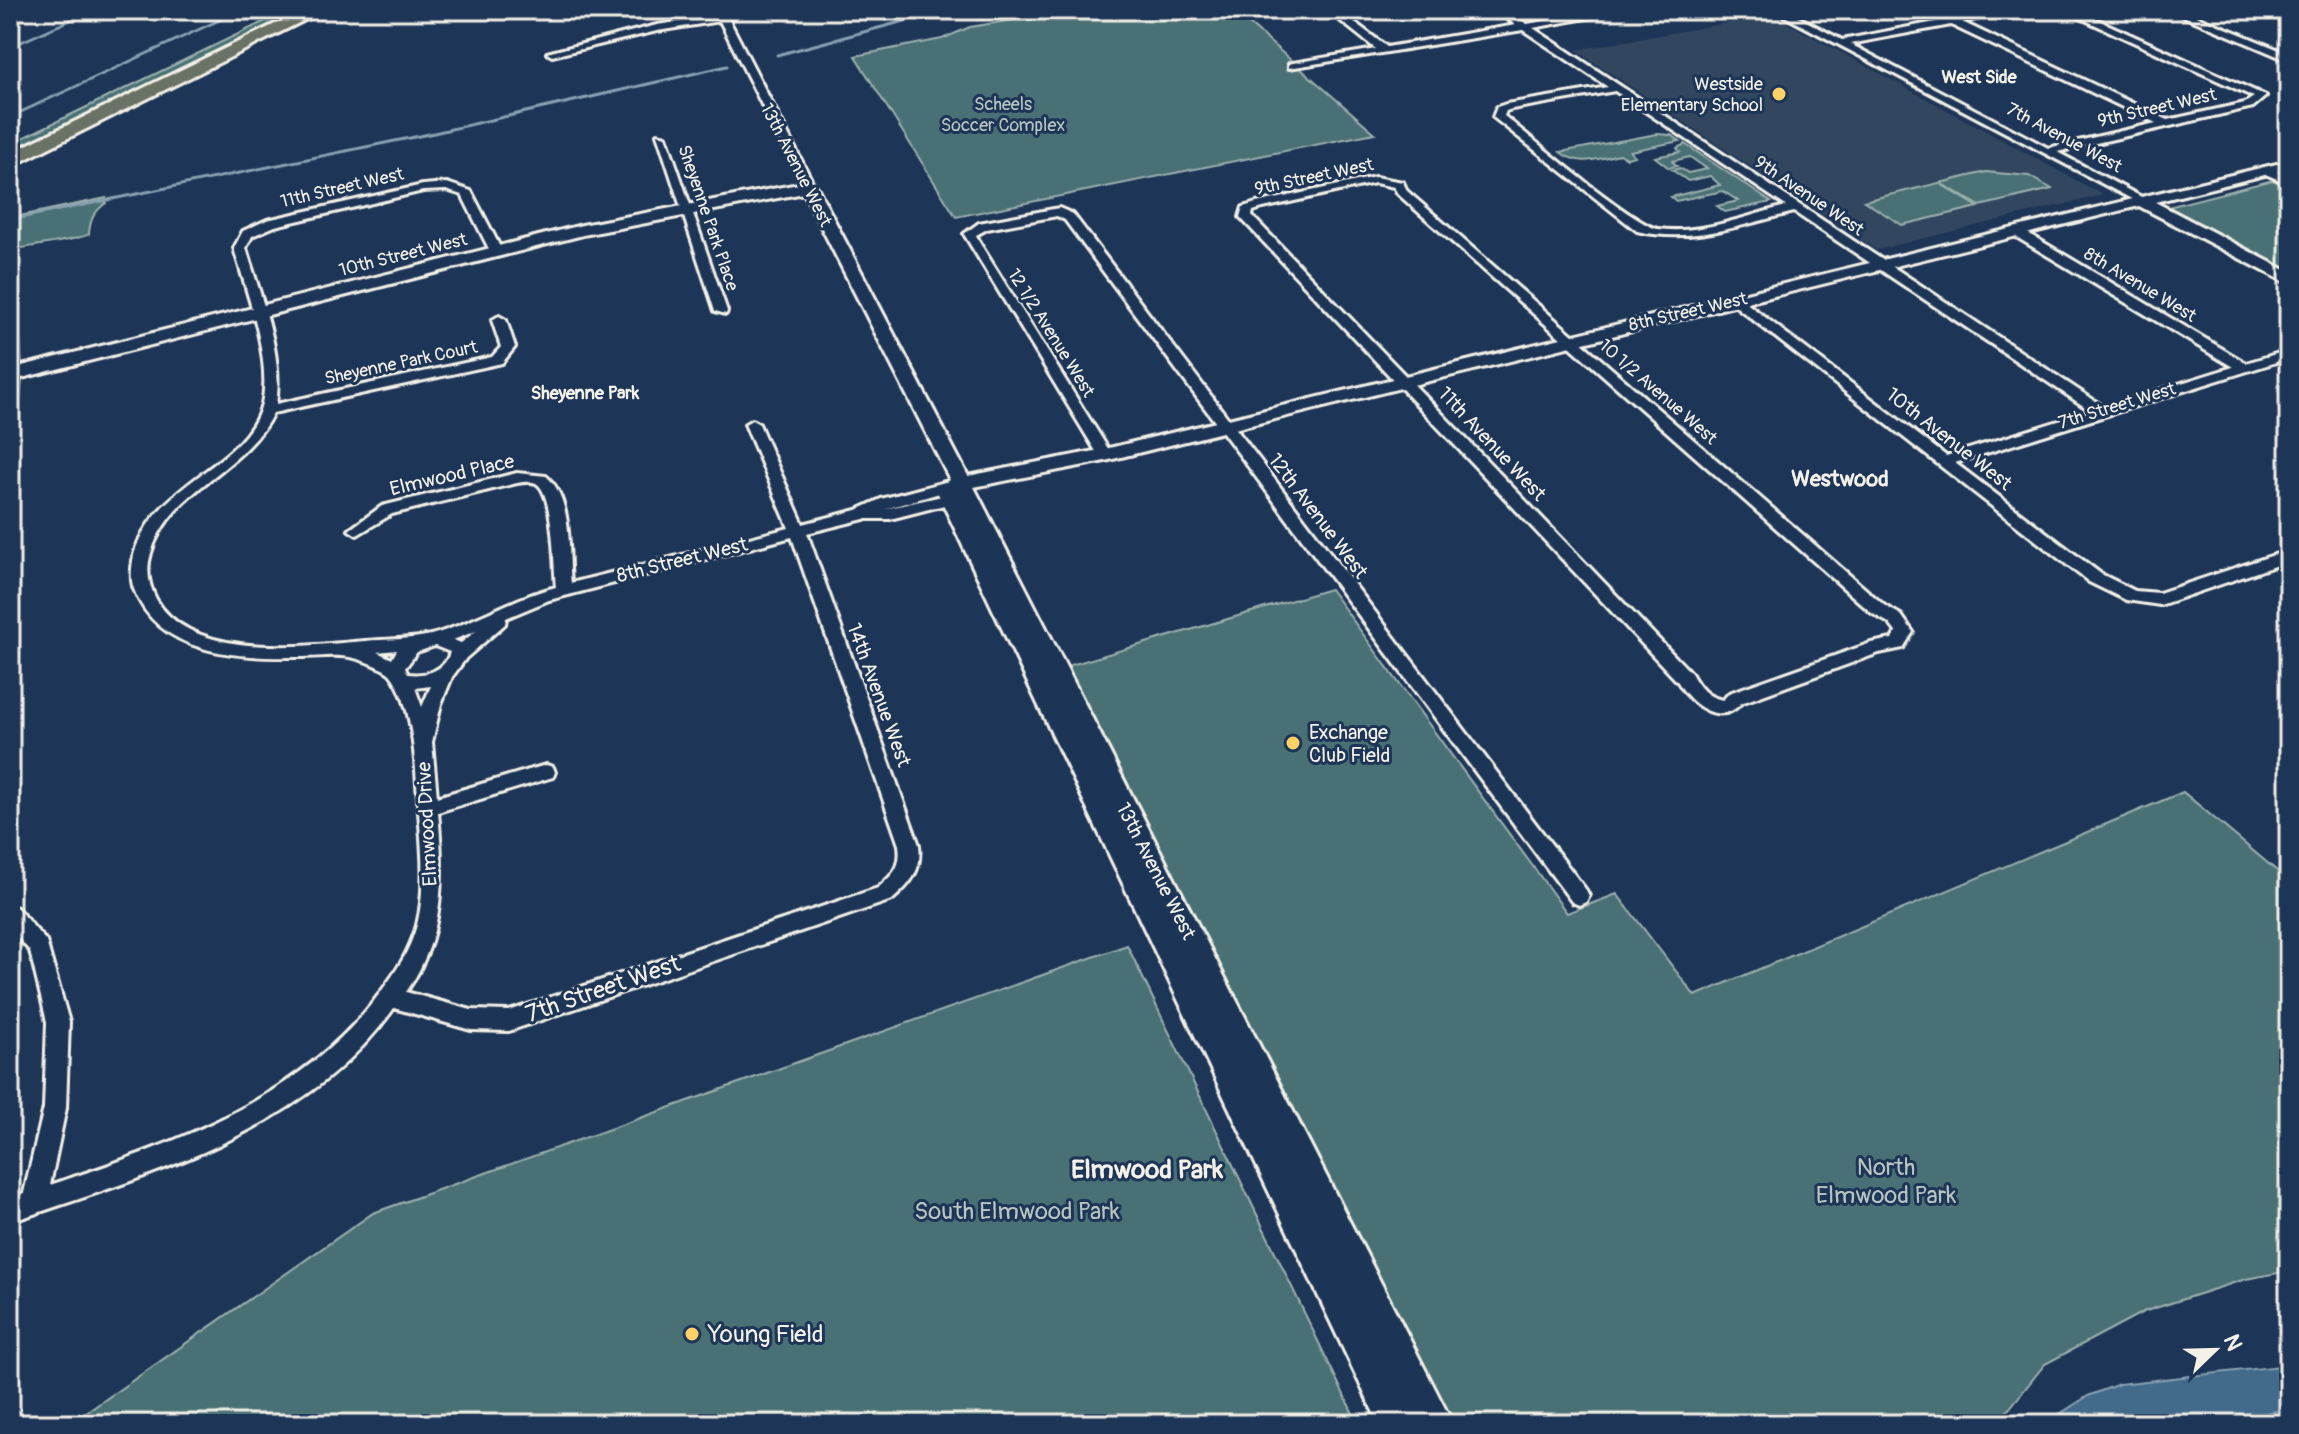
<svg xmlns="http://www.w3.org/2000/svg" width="2299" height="1434" viewBox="0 0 2299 1434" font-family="Pangolin,sans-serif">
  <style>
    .built { fill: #33465f }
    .green { fill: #497174; stroke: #9eb1ae; stroke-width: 2 }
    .water { fill: #426b8a; stroke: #89a1b0; stroke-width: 2 }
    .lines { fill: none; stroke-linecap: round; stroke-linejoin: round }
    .stream { stroke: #89a1b0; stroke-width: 3 }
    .street-casing { stroke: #f4f1e8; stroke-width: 6 }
    .secondary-casing { stroke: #f4f1e8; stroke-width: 6 }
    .highway-casing { stroke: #f4f1e8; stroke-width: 6 }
    .street { fill: #1d3557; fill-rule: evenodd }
    .secondary { fill: #1d3557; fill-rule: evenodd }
    .highway { fill: #6b7165; fill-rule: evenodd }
    .poi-dot { fill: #ffd166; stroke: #1d3557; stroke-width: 3 }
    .labels { text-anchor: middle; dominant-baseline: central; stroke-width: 6; stroke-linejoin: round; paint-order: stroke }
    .far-neighbourhood-label { font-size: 18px; font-weight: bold; fill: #f4f1e8; stroke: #1d3557 }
    .far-poi-label { font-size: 18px; fill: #f4f1e8; stroke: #1d3557; text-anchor: end }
    .far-park-label { font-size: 18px; fill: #b8c4bf; stroke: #1d3557 }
    .far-street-label { font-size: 18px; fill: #f4f1e8; stroke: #1d3557 }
    .street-label { font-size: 20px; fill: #f4f1e8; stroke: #1d3557 }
    .poi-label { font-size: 20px; fill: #f4f1e8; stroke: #1d3557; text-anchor: start }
    .neighbourhood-label { font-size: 22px; font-weight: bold; fill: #f4f1e8; stroke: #1d3557 }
    .near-street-label { font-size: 24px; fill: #f4f1e8; stroke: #1d3557 }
    .near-park-label { font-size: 24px; fill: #b8c4bf; stroke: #1d3557 }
    .near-poi-label { font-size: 24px; fill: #f4f1e8; stroke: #1d3557; text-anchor: start }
    .near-neighbourhood-label { font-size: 26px; font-weight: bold; fill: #f4f1e8; stroke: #1d3557 }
  </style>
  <rect width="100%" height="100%" fill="#1d3557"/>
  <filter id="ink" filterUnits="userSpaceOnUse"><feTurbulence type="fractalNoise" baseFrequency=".0125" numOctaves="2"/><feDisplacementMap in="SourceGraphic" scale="16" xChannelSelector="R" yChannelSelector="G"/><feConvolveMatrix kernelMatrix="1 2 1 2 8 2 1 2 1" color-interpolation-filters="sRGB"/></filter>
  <g filter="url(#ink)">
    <!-- built -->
    <polygon class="built" points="1772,15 2103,195 1876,250 1576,50"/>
    <!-- green -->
    <g class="green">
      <polygon points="288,10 305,10 10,153 10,144"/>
      <polygon points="1074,10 1233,10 1375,133 956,217 855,56 942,39 970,27"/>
      <path d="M1657,134l14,1 9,6 -50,10 5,5 -8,2 -7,-4c-24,5 -40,13 -60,-2z"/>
      <polygon points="1685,144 1771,202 1725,212 1717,206 1738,201 1723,191 1676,201 1671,197 1720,185 1710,176 1688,181 1672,170 1680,168 1688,173 1707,169 1690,157 1672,161 1677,166 1669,168 1655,157 1680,152 1677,148"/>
      <polygon points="1986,172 2029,176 2052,189 1980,206 1940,183"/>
      <polygon points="2273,180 2289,188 2289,271 2168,207"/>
      <polygon points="1939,183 1978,207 1902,225 1864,201"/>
      <path d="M106,198v5c-12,9 -16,16 -17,31 -8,6 -63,13 -79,16v-32z"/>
      <polygon points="1330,589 1567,913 1617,894 1695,996 2183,792 2289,881 2289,1271 2246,1279 2143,1312 2045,1364 1997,1424 1451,1424 1067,666"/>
      <polygon points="1127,945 1358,1424 70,1424 373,1213"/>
    </g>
    <!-- water -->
    <polygon class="water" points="2289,1365 2289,1409 2203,1424 2044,1424 2088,1396 2119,1384"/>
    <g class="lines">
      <!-- stream -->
      <g class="stream">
        <polyline points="10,47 93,10"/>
        <polyline points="777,55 946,10"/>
        <polyline points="10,117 241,10"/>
        <polyline points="10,220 434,133 727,66"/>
      </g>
      <defs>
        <g id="street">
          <polygon points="714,10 724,10 815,187 813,189 803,187 720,21 657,31 552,56 547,53 657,25 717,16"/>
          <path d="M1327,10h11l49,37 129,-22 -21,-15h11l21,14 80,-14h21l-95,18 571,379 129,-40 -220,-132v-6h8l225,134 43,-13v8l-334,105 146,111 34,17 24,2 130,-43v11l-129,44 -34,-5 -37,-18 -360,-281 11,-3 206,158 145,-45 -297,-199c-53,13 -102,32 -157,19l-144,-114 4,-10 9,-3 102,-17 -85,-57 -234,38v-4l4,-1 83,-14zM1615,91l171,115c-41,10 -85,29 -128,23 -25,-4 -127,-92 -154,-113l2,-5 6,-2z"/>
          <path d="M1773,10h12l57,30 155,-30h20l-55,12 206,98 77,-17 9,-6 -191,-87h13l190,86 -13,11 -196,45 90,48v4l-4,1zM1951,25l205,98 -108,25 -198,-104z"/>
          <polygon points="2169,10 2182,10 2289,54 2289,61"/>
          <polygon points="657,134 666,136 727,311 726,314 715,311"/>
          <polygon points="2263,169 2271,169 2289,177 2289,184 2263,173"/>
          <path d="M1375,177l28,5 4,9 478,415 16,9 12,17 -10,16 -24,5 -138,50c-21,24 -50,2 -63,-21l-438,-465 3,-10 13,-4zM1375,183l19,4 4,7 475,420 16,9 7,9 -4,7 -21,4 -142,50 -6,7c-17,-3 -24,-13 -32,-27l-439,-457 1,-5 10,-3z"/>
          <path d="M447,183l24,8 31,60 -2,3 -10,-3 -28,-56 -16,-5 -23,1 -148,35 -23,10 -6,12c14,48 38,105 30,156l216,-47 9,-10 -9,-27 7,-4 7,4 9,27 -13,16 -229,50c-28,58 -104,77 -122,140 -5,16 -3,31 5,46 35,62 148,47 209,42 21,-2 45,-1 66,-6 43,-12 81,-37 125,-48 -2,-19 -2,-95 -20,-104 -6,-2 -13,-1 -19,0l-125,31 -35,21 -8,-5 33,-24 135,-33 29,3c27,22 22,76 25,107l218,-55 -44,-104 7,-4 7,4 44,100 54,-14 24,-11 64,-17 5,2v6l-65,19 66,-15 5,2v6l-66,17h-26l-57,14 112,312c3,25 -8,39 -27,55l-383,131 -38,-1 -77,-22c-87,124 -248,168 -384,214v-24l14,-5 20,-85 3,-86 -17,-71 -20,-22v-24l7,3 29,33 23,81 -3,86 -16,77c121,-40 252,-85 330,-192 16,-21 30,-42 37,-68 9,-35 5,-76 2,-113 -3,-37 -4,-106 -28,-137 -4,-5 -11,-7 -17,-10 -31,-14 -44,-8 -76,-8 -60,1 -139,-2 -164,-68 -4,-10 -2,-24 0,-34 19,-71 109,-88 127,-148 13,-43 -15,-117 -27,-159l9,-17 24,-11 156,-35zM792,537l107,308c3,22 -5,29 -21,43l-369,123 -38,-1 -65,-18c39,-55 38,-116 32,-180l115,-35 2,-5 -2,-5 -7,-2 -109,32 -5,-55 9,-38 11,-27 14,-19 39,-34 1,-6 43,-18zM476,631l-15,12 -8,-3zM435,646l15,6c-5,19 -24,24 -42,22l-3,-6 12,-16zM397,650l-5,9 -15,-7zM431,686l-9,21 -7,-19z"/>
          <polygon points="1059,208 1073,214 1586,890 1589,896 1586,902 1579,905 1572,902 1065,220 1057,216 987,229 976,235 979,242 1112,455 1105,460 1100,458 964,234 979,223"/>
          <polygon points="10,314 17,318 20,375 17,414 10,418"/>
        </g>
        <polygon id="secondary" points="2289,161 2289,169 2155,202 2289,272 2289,284 2139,206 1105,461 974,487 1453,1424 1416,1424 1414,1419 1416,1424 1379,1424 935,487 950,480 804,193 583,235 10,381 10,369 582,225 809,182 817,187 968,476 1105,449"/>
        <polygon id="highway" points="304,10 325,10 10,167 10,153"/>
      </defs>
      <!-- street casing -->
      <use href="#street" class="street-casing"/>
      <!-- secondary casing -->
      <use href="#secondary" class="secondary-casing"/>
      <!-- highway casing -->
      <use href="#highway" class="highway-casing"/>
      <!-- street -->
      <use href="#street" class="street"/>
      <!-- secondary -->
      <use href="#secondary" class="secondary"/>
      <!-- highway -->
      <use href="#highway" class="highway"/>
    </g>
  </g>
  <!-- markers -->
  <g class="poi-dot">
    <circle cx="1779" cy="94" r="8"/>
    <circle cx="1293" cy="743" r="8"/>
    <circle cx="692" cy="1334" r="8"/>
  </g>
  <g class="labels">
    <!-- far-neighbourhood labels -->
    <g class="far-neighbourhood-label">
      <text x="1979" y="77">West Side</text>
      <text x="585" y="393">Sheyenne Park</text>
    </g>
    <!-- far-poi labels -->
    <g class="far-poi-label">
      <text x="1763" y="84">Westside<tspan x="1763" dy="21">Elementary School</tspan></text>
    </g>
    <!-- far-park labels -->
    <g class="far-park-label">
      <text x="1003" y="104">Scheels<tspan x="1003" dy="21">Soccer Complex</tspan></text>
    </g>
    <!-- far-street labels -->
    <g class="far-street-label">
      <text transform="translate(2157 108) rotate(-13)">9th Street West</text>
      <text transform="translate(2064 138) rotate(28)">7th Avenue West</text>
      <text transform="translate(796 165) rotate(63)">13th Avenue West</text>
      <text transform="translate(1314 177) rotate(-12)">9th Street West</text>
      <text transform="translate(342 188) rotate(-13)">11th Street West</text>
      <text transform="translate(1809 196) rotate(34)">9th Avenue West</text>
      <text transform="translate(708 218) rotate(71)">Sheyenne Park Place</text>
      <text transform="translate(403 255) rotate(-14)">10th Street West</text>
      <text transform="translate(2140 285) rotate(31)">8th Avenue West</text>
      <text transform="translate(1688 312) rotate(-13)">8th Street West</text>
      <text transform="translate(1051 333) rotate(58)">12 1/2 Avenue West</text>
      <text transform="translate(401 363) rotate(-12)">Sheyenne Park Court</text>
      <text transform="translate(1658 392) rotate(41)">10 1/2 Avenue West</text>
      <text transform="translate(2117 406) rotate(-17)">7th Street West</text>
    </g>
    <!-- street labels -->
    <g class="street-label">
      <text transform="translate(1949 439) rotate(38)">10th Avenue West</text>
      <text transform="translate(1492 444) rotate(47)">11th Avenue West</text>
      <text transform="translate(452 475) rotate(-13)">Elmwood Place</text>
      <text transform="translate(1318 516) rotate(53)">12th Avenue West</text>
      <text transform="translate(682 560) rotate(-14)">8th Street West</text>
      <text transform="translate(879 695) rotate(70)">14th Avenue West</text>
      <text transform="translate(427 824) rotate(-93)">Elmwood Drive</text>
      <text transform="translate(1156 871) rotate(63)">13th Avenue West</text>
    </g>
    <!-- poi labels -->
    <g class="poi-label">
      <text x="1309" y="732">Exchange<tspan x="1309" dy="23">Club Field</tspan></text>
    </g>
    <!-- neighbourhood labels -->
    <g class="neighbourhood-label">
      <text x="1840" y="479">Westwood</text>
    </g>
    <!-- near-street labels -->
    <g class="near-street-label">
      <text transform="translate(603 989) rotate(-19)">7th Street West</text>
    </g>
    <!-- near-park labels -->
    <g class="near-park-label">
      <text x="1886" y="1167">North<tspan x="1886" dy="28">Elmwood Park</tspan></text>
      <text x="1017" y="1211">South Elmwood Park</text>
    </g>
    <!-- near-poi labels -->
    <g class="near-poi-label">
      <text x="708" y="1334">Young Field</text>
    </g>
    <!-- near-neighbourhood labels -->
    <g class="near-neighbourhood-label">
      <text x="1147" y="1170">Elmwood Park</text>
    </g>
  </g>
  <!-- margin -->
  <rect width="2299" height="1434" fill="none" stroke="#1d3557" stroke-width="40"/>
  <rect x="20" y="20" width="2259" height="1394" fill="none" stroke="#f4f1e8" stroke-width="3" filter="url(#ink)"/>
  <!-- north arrow -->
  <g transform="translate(2215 1350) rotate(67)" stroke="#1d3557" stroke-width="6" paint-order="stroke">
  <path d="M0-6L14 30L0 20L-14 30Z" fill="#f4f1e8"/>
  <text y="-12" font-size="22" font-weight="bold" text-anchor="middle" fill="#f4f1e8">N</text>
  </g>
</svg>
